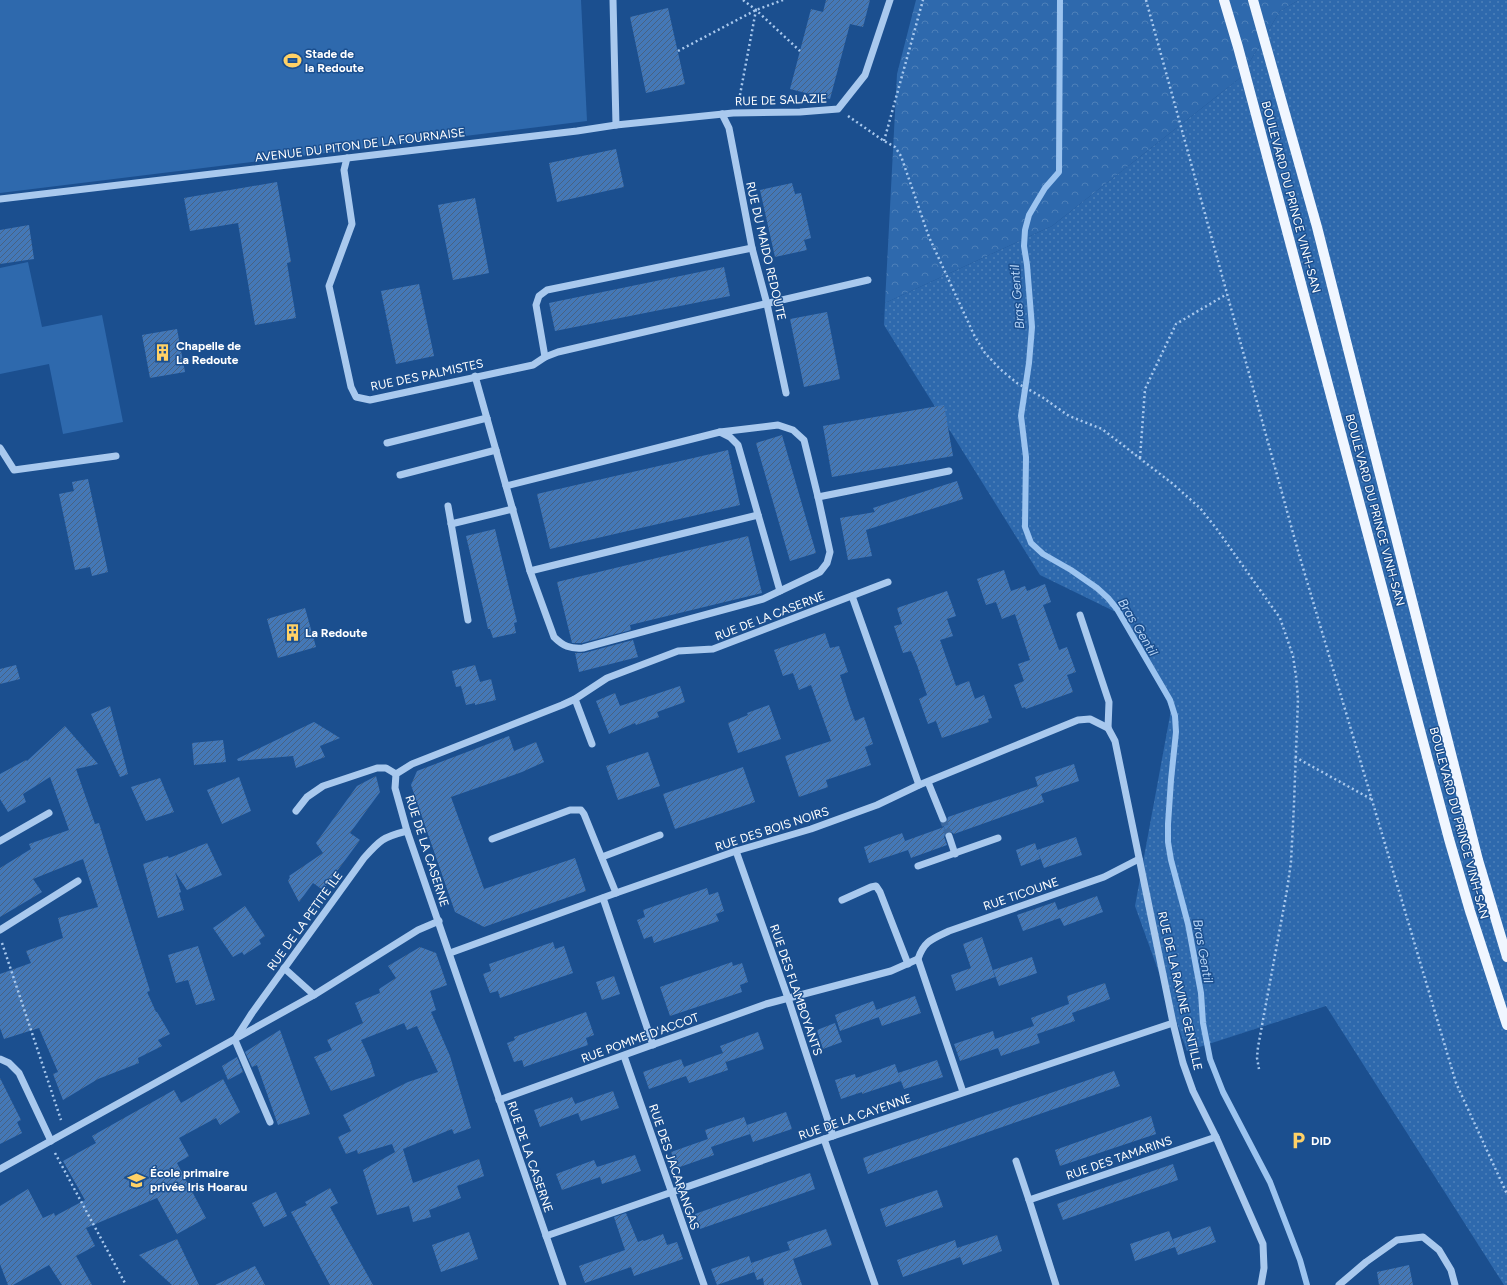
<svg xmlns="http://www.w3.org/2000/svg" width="1507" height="1285" viewBox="0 0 1507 1285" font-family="Figtree,sans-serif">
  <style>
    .grass { fill: url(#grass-dots) }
    .forest { fill: url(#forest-crowns) }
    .pitch { fill: #2e69ad }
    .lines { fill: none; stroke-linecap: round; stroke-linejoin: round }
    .stream { stroke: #9cc4f0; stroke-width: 6 }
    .building { fill: url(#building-hatch) }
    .minor-tunnel { stroke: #3d69a0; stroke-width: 7; stroke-dasharray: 7 3.5; stroke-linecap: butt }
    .path { stroke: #a9c9ee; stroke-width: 2.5; stroke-dasharray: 2 3; stroke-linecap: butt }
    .minor { stroke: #a9c9ee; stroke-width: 7 }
    .major { stroke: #f0f6ff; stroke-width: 10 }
    .labels { text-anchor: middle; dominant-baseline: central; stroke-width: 3; stroke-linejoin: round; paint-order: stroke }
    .poi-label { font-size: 12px; font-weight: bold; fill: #fff; stroke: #1b4f8f; text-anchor: start }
    .street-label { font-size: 12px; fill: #fff; stroke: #1b4f8f }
    .water-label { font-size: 13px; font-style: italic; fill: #b5d3f5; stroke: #1b4f8f }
  </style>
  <defs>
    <pattern id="grass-dots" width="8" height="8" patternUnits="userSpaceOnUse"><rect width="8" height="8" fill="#2e69ad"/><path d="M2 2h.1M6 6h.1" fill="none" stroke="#4d80b9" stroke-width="1.8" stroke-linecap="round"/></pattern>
    <pattern id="forest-crowns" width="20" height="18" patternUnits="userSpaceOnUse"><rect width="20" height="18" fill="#2e69ad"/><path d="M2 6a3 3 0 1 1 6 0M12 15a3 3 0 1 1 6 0" fill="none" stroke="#4d80b9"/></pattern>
    <pattern id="building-hatch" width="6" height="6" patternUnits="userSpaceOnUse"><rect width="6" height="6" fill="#4478b7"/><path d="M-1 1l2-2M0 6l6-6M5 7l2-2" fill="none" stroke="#486282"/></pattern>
  </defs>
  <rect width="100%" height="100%" fill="#1b4f8f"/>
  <!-- grass -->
  <polygon class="grass" points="1299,0 1507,0 1507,1285 1504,1285 1326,1006 1187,1051 1135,906 1171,710 1126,617 1040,575 884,325 885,303 1052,226 1240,78 1280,11"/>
  <!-- forest -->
  <polygon class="forest" points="916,0 1299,0 1280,11 1240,78 1052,226 885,303 897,74"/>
  <!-- pitch -->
  <g class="pitch">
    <polygon points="0,0 581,0 587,121 0,193"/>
    <polygon points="28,262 42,327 102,315 123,422 63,434 49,364 0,374 0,268"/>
  </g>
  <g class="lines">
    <!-- stream -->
    <polyline class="stream" points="1060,0 1059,172 1045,188 1036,203 1029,215 1025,230 1024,246 1027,265 1032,327 1029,363 1021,416 1026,457 1025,527 1031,543 1043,554 1071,570 1097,588 1108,598 1117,609 1170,700 1175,716 1176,732 1171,780 1168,824 1168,842 1171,860 1188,924 1201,993 1203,1023 1210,1059 1223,1092 1270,1182 1300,1260 1307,1285"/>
  </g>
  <!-- building -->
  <g class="building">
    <polygon points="826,0 870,0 863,27 850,24 830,99 790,89 811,9 823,12"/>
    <polygon points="668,8 685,84 646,93 630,17"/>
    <polygon points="616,149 624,187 557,202 549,163"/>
    <polygon points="277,182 291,262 287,263 296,318 255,325 238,223 190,231 184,198"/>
    <polygon points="792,183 795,194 801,193 811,238 804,240 807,250 775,257 760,190"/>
    <polygon points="475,198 489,273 453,280 438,205"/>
    <polygon points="29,225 34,259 0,264 0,230"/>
    <polygon points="724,267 730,296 555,331 549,303"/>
    <polygon points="419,284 434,356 396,364 381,291"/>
    <polygon points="827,312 840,379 804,387 790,319"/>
    <polygon points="177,329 185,372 150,378 142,335"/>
    <polygon points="944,405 953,456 832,477 823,426"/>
    <polygon points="782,435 816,553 790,561 756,443"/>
    <polygon points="728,450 740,505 550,549 537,494"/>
    <polygon points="88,479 108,572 92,576 90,567 75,570 59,494 74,491 72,482"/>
    <polygon points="957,481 963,499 866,530 872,556 848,560 840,518 875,512 873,508"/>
    <polygon points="495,529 517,622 514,623 516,633 493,638 490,629 488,629 466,536"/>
    <polygon points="748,536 762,593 630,625 631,630 582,643 572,643 557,582"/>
    <polygon points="1004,570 1011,591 1025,586 1027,591 1045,584 1051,602 1043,605 1048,619 1059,650 1067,647 1076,672 1067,675 1073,692 1026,709 1025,707 1022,708 1014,685 1024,681 1018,664 1030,660 1015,614 1002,619 996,602 986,605 977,579"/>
    <polygon points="947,591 956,616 947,619 953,636 940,640 956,686 969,681 975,699 984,695 992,718 988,719 989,722 942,738 936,721 928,724 919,699 927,695 917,665 911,651 903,653 894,626 902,624 897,608"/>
    <polygon points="305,608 316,647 278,658 267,619"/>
    <polygon points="825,633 830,648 839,646 848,672 840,675 849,704 855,721 864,717 873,744 865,747 871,765 826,780 828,787 799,797 785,756 831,741 811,685 799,690 793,673 783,676 774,650"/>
    <polygon points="633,640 638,657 579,672 575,653 584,653"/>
    <polygon points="16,665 20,679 0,684 0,669"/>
    <polygon points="475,665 480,682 491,679 496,700 475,705 475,703 466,705 461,686 456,687 452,671"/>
    <polygon points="680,686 685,702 657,712 659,717 636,725 635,723 609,734 596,701 615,693 620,706"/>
    <polygon points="769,705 781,739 738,753 728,723 748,715 747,713"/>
    <polygon points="110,706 128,774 120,777 91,714"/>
    <polygon points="314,722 340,738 320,746 325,757 296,768 293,756 238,761 237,759"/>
    <polygon points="65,726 98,764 76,769 95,824 99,823 150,991 147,992 156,1012 157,1012 170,1034 158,1040 162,1046 138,1058 139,1063 98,1079 63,1100 53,1074 58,1072 39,1028 4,1039 0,1028 0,974 31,963 26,951 63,938 58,918 98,907 83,859 33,879 42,892 0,917 0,868 31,849 29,844 69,830 50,777 23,794 26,802 8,812 0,799 0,774 26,760 27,761"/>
    <polygon points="509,736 514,751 536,742 544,762 522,772 451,797 484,889 575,858 586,891 484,927 455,912 411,785 417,771"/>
    <polygon points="223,740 226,762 194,765 192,743"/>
    <polygon points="648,752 660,786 618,800 606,766"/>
    <polygon points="1074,764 1079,781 1041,794 1044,802 954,834 950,831 946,832 943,824 947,822 948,817 1038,786 1040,793 1035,777"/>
    <polygon points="743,767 755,802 675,829 663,794"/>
    <polygon points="376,776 380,792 350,833 360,840 323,890 313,883 299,902 288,881 290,877 289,876 323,853 316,843 357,786"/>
    <polygon points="239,777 251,811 222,824 207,790"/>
    <polygon points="160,778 174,812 146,821 131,787"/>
    <polygon points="944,827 946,832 944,837 947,845 911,858 908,850 869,863 864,847 902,833 905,841"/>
    <polygon points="1076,837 1082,855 1044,868 1038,852 1040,859 1021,866 1016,850 1035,843 1037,850"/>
    <polygon points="207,843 222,875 187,890 175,872 181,892 179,893 184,910 158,918 143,864 168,856 169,858"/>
    <polygon points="707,888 709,895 718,892 724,911 716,914 719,921 654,943 652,936 644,939 637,920 645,917 643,910"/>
    <polygon points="1097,896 1103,912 1064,926 1060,918 1023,931 1017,915 1055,902 1058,910"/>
    <polygon points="245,906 265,936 259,940 261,944 244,955 242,952 233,957 213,928"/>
    <polygon points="982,937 995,977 956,991 951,975 971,968 963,944"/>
    <polygon points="553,942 555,949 564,946 573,973 500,998 498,991 490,993 483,974 491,971 489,964"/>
    <polygon points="198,946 215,1000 196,1005 188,980 176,983 168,955"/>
    <polygon points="420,947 436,953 447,985 430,991 436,1010 431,1012 450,1056 471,1128 454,1134 452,1129 403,1149 413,1183 479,1159 484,1176 457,1186 461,1198 429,1210 431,1217 413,1222 409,1206 377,1215 363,1170 397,1151 395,1152 392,1144 358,1154 357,1150 346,1154 338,1137 351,1131 343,1115 408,1082 438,1072 417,1026 407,1030 404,1023 361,1040 370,1060 375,1076 331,1091 314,1057 332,1050 327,1040 363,1023 355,1003 380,993 379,989 396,978 388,966"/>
    <polygon points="1032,957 1037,973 999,986 993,970"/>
    <polygon points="732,962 733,966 742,963 748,982 740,985 742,992 670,1016 660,987"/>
    <polygon points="614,976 620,994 602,1000 596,982"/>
    <polygon points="1105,983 1110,999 1072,1013 1075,1021 1037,1034 1040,1043 1001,1056 998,1048 960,1061 954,1044 993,1031 995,1039 1034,1026 1031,1018 1069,1004 1067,996"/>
    <polygon points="915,996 921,1013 882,1026 876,1010"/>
    <polygon points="873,1001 879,1017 840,1031 835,1015"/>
    <polygon points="586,1012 594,1035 586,1038 588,1045 524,1067 522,1060 514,1062 507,1043 515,1040 514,1037"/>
    <polygon points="835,1023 842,1042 823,1049 817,1030"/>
    <polygon points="280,1030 310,1114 278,1125 257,1065 252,1067 245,1052"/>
    <polygon points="758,1032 764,1049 726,1062 725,1060 728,1070 689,1083 686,1076 649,1089 643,1072 681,1059 684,1067 703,1060 723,1053 720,1046"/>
    <polygon points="237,1057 243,1072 228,1080 222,1066"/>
    <polygon points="937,1060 943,1077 904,1089 898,1073"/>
    <polygon points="895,1064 901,1081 862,1094 862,1092 841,1099 835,1080 855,1074 856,1078"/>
    <polygon points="1114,1071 1120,1086 868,1174 863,1158"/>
    <polygon points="0,1078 21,1120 17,1122 22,1133 0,1144"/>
    <polygon points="223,1079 240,1112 220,1125 216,1118 179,1138 189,1156 177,1163 206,1218 177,1234 157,1198 86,1228 95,1246 76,1256 92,1285 62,1285 49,1265 13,1285 8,1285 0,1264 0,1206 28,1189 43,1218 54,1213 55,1216 85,1200 63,1161 96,1143 92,1136 174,1090 181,1103"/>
    <polygon points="613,1091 619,1108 581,1121 578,1113 540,1127 534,1110 572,1097 576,1106 575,1104"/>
    <polygon points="786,1112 792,1129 753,1142 747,1125"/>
    <polygon points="1151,1116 1156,1134 1060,1166 1055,1150"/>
    <polygon points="744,1117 750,1134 711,1147 714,1155 677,1168 671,1152 708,1139 705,1130"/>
    <polygon points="635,1155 641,1171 602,1184 600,1177 562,1190 556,1174 594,1160 597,1167"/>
    <polygon points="1173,1164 1178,1180 1063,1220 1057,1204"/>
    <polygon points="810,1173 815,1189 700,1229 695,1214"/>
    <polygon points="330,1188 338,1203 330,1207 373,1285 330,1285 291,1212 307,1205 305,1202"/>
    <polygon points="937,1190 943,1207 886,1227 880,1209"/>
    <polygon points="276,1192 287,1216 264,1227 252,1203"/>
    <polygon points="626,1213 638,1242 643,1240 644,1241 663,1234 667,1245 677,1242 683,1259 634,1276 631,1267 585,1283 579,1266 625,1250 614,1217"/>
    <polygon points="1210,1226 1216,1242 1178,1255 1175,1247 1135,1261 1130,1244 1169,1231 1175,1246 1173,1239"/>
    <polygon points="826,1229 832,1245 793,1259 790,1250 802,1285 764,1285 763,1278 757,1280 751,1263 790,1250 787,1242"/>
    <polygon points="469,1232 478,1259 441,1272 432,1245"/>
    <polygon points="997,1235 1002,1251 963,1265 957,1248 960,1257 903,1277 897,1260 955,1240 957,1248"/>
    <polygon points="177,1239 199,1285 172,1285 139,1255"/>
    <polygon points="749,1256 754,1272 717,1285 711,1269"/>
    <polygon points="1409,1265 1413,1285 1379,1285 1377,1272"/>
    <polygon points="255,1266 265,1285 215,1285"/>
  </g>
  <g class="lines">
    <!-- minor-tunnel -->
    <polyline class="minor-tunnel" points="943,819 949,836"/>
    <!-- path -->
    <g class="path">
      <polyline points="743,0 756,10"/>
      <polyline points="1146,0 1298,551 1456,1083 1507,1194"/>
      <polyline points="678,51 756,10 783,0"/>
      <polyline points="739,100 756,10 800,51"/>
      <polyline points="848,116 884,141 895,147 901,156 929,237 975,337 985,353 1000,369 1017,383 1042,397 1069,416 1102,429 1173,484 1200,508 1216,528 1280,618 1293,656 1296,676 1298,699 1294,804 1291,862 1287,890 1258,1047 1257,1058 1259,1069"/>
      <polyline points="884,141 923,0"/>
      <polyline points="1140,458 1145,389 1176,324 1227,294"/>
      <polyline points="1295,757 1371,799"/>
      <polyline points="2,943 61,1120"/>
      <polyline points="55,1153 126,1285"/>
    </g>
    <!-- minor -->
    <g class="minor">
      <polyline points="613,0 616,125"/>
      <polyline points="722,114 729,128 752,248 767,304 786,393"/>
      <polyline points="347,158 344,170 352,224 329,286 351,387 356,397 370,400 533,365 545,357 558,352 868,280"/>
      <polyline points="0,199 577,131 616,125 733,113 800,112 838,109 865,75 890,0"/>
      <polyline points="545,357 536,305 539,296 547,290 752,248"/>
      <path d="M475,376l55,195 24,66c9,9 16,12 29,11l180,-49 57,-27 7,-9 3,-11 -12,-55 -14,-57 -11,-10 -15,-5 -58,7"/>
      <polyline points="387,443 487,418"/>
      <polyline points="0,448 14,470 116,456"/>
      <polyline points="400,475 496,450"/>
      <polyline points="506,486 720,432 730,437 738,445 780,591"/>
      <polyline points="818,497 949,471"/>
      <polyline points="448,506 468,620"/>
      <polyline points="451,524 513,509"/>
      <polyline points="530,571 758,515"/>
      <polyline points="852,596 919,785"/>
      <polyline points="1080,615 1109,702 1108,728"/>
      <polyline points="575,699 592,744"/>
      <polyline points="928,782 943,819"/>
      <polyline points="296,811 307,797 323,786 377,768 386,768 396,774"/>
      <polyline points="949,836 955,854"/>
      <polyline points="492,839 570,810 581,810 584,814 616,893"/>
      <polyline points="0,841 49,813"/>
      <polyline points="736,851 788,998 833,1136"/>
      <polyline points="602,857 660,835"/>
      <polyline points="918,866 998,838"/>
      <polyline points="603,898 653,1045"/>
      <polyline points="842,900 871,887 876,886 880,892 908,964"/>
      <polyline points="0,930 78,881"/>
      <polyline points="450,953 616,893 736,851 811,829 877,805 919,785 1078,720 1090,719 1108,728 1115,741 1173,1023 1183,1063 1193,1091 1216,1137 1263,1244 1264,1268 1261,1285"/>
      <polyline points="284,968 314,995"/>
      <path d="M236,1038l16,-25 112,-155c16,-18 19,-21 43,-27"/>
      <polyline points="235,1040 270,1122"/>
      <polyline points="624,1056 704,1285"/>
      <polyline points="0,1059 9,1063 19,1073 51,1141"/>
      <path d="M963,1092l-45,-133c6,-18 14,-20 31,-28l155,-54 35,-18"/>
      <polyline points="499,1100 766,1004 891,971 918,959"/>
      <polyline points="824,1139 875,1285"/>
      <polyline points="1016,1161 1029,1200"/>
      <polyline points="0,1169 314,995 418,930 439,921"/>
      <polyline points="546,1236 824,1139 1173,1023"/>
      <polyline points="563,1285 407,831 395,788 396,774 412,764 562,705 575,699 607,678 678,651 713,649 888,582"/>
      <polyline points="1056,1285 1029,1200 1216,1137"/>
      <polyline points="1339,1285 1366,1262 1397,1240 1423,1237 1439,1250 1451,1270 1455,1285"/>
    </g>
    <!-- major -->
    <g class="major">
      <polyline points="1224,0 1238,47 1449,839 1470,911 1507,1025"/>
      <polyline points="1253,0 1317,227 1478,860 1507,957"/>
    </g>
  </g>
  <!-- icons -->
  <defs>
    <symbol id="stadium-bare" viewBox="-9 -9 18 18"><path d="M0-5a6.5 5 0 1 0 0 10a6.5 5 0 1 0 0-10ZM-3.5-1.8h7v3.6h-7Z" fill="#ffd166" stroke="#1b4f8f" stroke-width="2.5" paint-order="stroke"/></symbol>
    <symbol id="building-bare" viewBox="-9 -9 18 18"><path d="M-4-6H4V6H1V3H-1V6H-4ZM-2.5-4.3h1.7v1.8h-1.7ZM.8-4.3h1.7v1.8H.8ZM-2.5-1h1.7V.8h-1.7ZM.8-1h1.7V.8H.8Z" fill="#ffd166" stroke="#1b4f8f" stroke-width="2.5" paint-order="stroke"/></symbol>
    <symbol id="parking-bare" viewBox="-9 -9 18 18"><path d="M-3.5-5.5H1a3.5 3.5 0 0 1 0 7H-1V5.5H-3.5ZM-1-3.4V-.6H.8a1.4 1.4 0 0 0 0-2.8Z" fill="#ffd166" stroke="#1b4f8f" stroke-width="2.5" paint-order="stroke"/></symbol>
    <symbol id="school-bare" viewBox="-9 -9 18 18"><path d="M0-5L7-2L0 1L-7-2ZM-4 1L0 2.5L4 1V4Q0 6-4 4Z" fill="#ffd166" stroke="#1b4f8f" stroke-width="2.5" paint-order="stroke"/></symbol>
  </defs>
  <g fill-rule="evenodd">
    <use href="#stadium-bare" x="280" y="48" width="25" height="25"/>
    <use href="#building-bare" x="150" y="340" width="25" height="25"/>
    <use href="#building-bare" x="280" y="620" width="25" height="25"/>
    <use href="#parking-bare" x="1286" y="1128" width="25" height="25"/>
    <use href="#school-bare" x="124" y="1168" width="25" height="25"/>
  </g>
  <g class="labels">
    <!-- poi labels -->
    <g class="poi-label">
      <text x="305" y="54">Stade de<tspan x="305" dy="14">la Redoute</tspan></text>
      <text x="176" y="346">Chapelle de<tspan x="176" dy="14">La Redoute</tspan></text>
      <text x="305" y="633">La Redoute</text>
      <text x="1311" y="1141">DID</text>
      <text x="150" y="1173">École primaire<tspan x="150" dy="14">privée Iris Hoarau</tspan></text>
    </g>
    <!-- street labels -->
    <g class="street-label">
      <text transform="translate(781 100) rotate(-2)">RUE DE SALAZIE</text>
      <text transform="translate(360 145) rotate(-7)">AVENUE DU PITON DE LA FOURNAISE</text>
      <text transform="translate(1291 197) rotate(75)">BOULEVARD DU PRINCE VINH-SAN</text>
      <text transform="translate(766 251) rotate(77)">RUE DU MAIDO REDOUTE</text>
      <text transform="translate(427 375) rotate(-12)">RUE DES PALMISTES</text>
      <text transform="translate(1375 510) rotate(75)">BOULEVARD DU PRINCE VINH-SAN</text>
      <text transform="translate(770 616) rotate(-21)">RUE DE LA CASERNE</text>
      <text transform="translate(1459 823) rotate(75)">BOULEVARD DU PRINCE VINH-SAN</text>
      <text transform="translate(772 829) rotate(-18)">RUE DES BOIS NOIRS</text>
      <text transform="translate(427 851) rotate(72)">RUE DE LA CASERNE</text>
      <text transform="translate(1021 894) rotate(-19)">RUE TICOUNE</text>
      <text transform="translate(305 921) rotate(-54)">RUE DE LA PETITE ÎLE</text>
      <text transform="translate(796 990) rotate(71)">RUE DES FLAMBOYANTS</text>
      <text transform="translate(1180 991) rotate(77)">RUE DE LA RAVINE GENTILLE</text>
      <text transform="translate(640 1038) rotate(-20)">RUE POMME D'ACCOT</text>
      <text transform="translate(855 1117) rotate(-19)">RUE DE LA CAYENNE</text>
      <text transform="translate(530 1157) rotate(71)">RUE DE LA CASERNE</text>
      <text transform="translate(1119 1158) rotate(-19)">RUE DES TAMARINS</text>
      <text transform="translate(674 1167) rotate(71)">RUE DES JACARANGAS</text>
    </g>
    <!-- water labels -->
    <g class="water-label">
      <text transform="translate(1017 297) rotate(-95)">Bras Gentil</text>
      <text transform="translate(1138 627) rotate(59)">Bras Gentil</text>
      <text transform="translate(1203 951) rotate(80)">Bras Gentil</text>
    </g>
  </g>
</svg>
